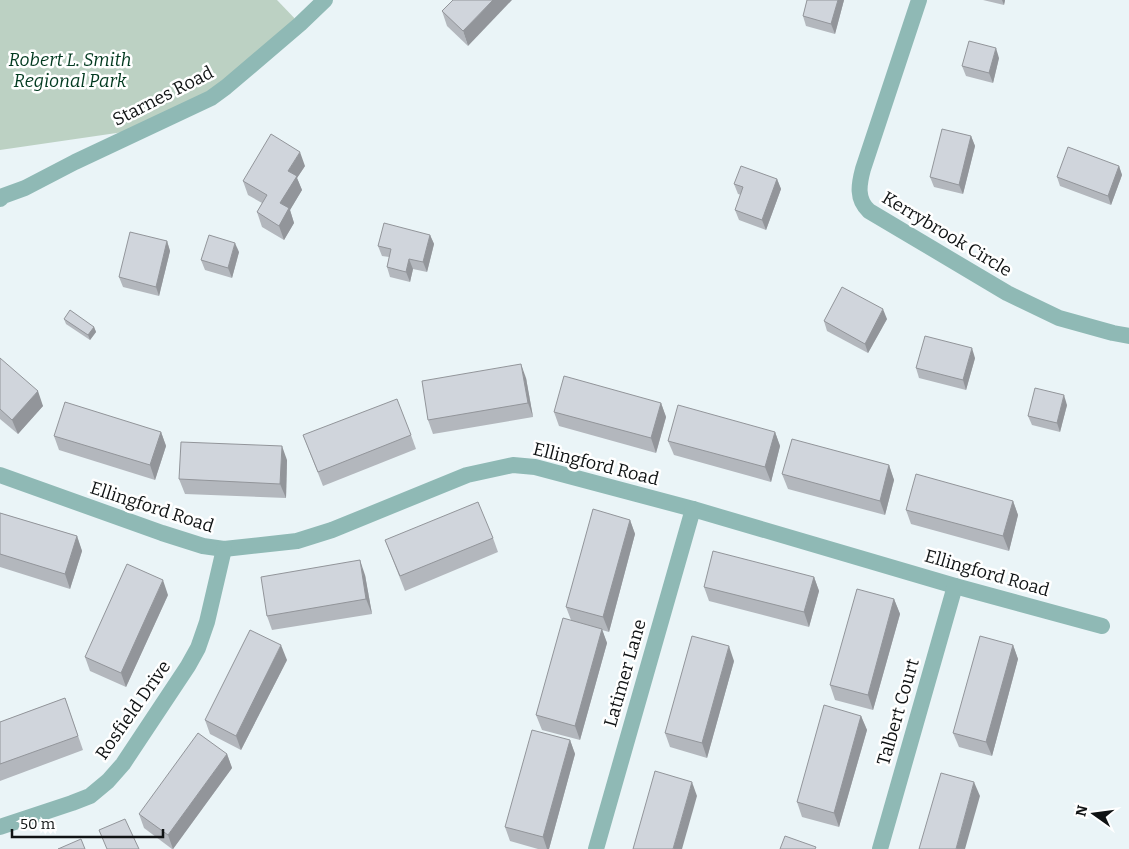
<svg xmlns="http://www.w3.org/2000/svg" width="1129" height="849" viewBox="0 0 1129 849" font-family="Bitter,serif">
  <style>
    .green { fill: #bcd1c3 }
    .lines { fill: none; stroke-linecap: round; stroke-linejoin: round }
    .street { stroke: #8fb9b5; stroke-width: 16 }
    .wall { fill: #b3b7bd }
    .shaded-wall { fill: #92959a }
    .building { fill: #d0d5dc; stroke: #92959a }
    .labels { text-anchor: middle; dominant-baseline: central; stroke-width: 5; stroke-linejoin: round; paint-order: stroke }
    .park-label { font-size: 18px; font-style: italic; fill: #01391f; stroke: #fff }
    .street-label { font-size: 18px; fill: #101314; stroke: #fff }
  </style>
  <rect width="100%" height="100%" fill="#eaf4f7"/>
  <!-- green -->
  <polygon class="green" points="0,0 277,0 300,24 226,87 144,129 0,150"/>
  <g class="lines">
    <!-- street -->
    <g class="street">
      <path d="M919,0l-56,169c-4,15 -7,30 6,42l138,82 52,25 54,15 16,3"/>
      <polyline points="0,199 3,196 25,188 75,162 211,98 226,87 300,24 325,0"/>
      <polyline points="0,475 162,533 203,546 224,549 297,541 332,530 467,475 513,465 535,467 693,509 955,586 1102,626"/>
      <polyline points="0,827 72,803 90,796 108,781 123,764 188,666 198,648 207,622 224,549"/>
      <polyline points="596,849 693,509"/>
      <polyline points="880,849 955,586"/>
    </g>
  </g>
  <!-- wall -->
  <g class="wall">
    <polygon points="453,0 468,46 447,26 442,11"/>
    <polygon points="807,0 844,0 835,34 806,26 803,16"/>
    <polygon points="983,0 1005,0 1004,5"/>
    <polygon points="999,58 993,83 966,76 962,66"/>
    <polygon points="971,136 975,146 963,194 934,187 930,177"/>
    <polygon points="305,166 297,178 302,190 290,210 294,223 284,240 262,227 257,212 262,203 248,195 243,181"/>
    <polygon points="1119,166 1122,175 1111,205 1060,186 1057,177"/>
    <polygon points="777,179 781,189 766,230 739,220 735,210 741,195 738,194 734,184"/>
    <polygon points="430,235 434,244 427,272 413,269 410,282 390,277 387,267 389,257 382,256 378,246"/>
    <polygon points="167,241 170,251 159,296 123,287 119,277"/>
    <polygon points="239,252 232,278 205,270 201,260"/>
    <polygon points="64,319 94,327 96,332 90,340 66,324"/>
    <polygon points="887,319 868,353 827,331 824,321"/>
    <polygon points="0,358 43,406 18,434 0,419"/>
    <polygon points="975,358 966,390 919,378 916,368"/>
    <polygon points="526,378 533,417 433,434 428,420"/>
    <polygon points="661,403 666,417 656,453 559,426 554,412"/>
    <polygon points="1067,405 1060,432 1032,425 1028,416"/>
    <polygon points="161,432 166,446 155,480 59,450 54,436"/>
    <polygon points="775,432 780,446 771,482 674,455 668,441"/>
    <polygon points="303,435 411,435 416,449 323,486"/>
    <polygon points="287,460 286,498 185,494 179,479"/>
    <polygon points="889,465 894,480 885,515 788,489 782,474"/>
    <polygon points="1013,501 1018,515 1009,551 911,524 906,510"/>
    <polygon points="0,513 77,536 82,551 70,589 0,567"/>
    <polygon points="630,520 635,534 609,632 602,630 607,643 580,740 542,730 536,715 571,620 566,607"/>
    <polygon points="493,538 498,552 405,591 385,540"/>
    <polygon points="365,575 372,614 272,630 267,616"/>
    <polygon points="814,577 819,591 809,627 709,601 704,587"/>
    <polygon points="168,595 126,687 90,671 85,657"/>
    <polygon points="894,599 900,614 873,710 835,700 830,685"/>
    <polygon points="1013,645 1018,659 992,756 959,747 953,733"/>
    <polygon points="287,660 241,750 210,734 205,720"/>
    <polygon points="734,661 707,758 670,747 665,733"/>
    <polygon points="65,698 83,750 0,781 0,722"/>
    <polygon points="861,716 867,730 839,827 802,817 797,802"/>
    <polygon points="570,740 575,754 549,849 538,849 510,841 505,827"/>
    <polygon points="227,754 232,768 173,849 172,849 144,828 139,814"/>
  </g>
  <!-- shaded-wall -->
  <g class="shaded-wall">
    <polygon points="493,0 512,0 468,46 463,31"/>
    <polygon points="838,0 844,0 835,34 831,24"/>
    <polygon points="1002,0 1005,0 1004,5"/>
    <polygon points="996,48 999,58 993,83 989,73"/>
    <polygon points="971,136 975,146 963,194 959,185"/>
    <polygon points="300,152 305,166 297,178 302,190 290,210 294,223 284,240 279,226 280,203 288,171"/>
    <polygon points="1119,166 1122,175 1111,205 1108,196"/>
    <polygon points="777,179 781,189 766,230 762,220"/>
    <polygon points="430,235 434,244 427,272 423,262"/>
    <polygon points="167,241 170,251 159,296 156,287"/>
    <polygon points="235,243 239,252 232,278 228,268"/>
    <polygon points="409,259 413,269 410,282 406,272"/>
    <polygon points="883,309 887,319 868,353 865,344"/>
    <polygon points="94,327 96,332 90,340 88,335"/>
    <polygon points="972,348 975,358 966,390 963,380"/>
    <polygon points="521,364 526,378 533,417 528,403"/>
    <polygon points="38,391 43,406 18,434 12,420"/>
    <polygon points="1064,395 1067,405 1060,432 1057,423"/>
    <polygon points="661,403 666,417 656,453 651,438"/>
    <polygon points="161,432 166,446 155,480 150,465"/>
    <polygon points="775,432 780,446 771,482 765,467"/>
    <polygon points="282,446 287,460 286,498 280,484"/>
    <polygon points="889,465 894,480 885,515 880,501"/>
    <polygon points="1013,501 1018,515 1009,551 1003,536"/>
    <polygon points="630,520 635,534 609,632 603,617"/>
    <polygon points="77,536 82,551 70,589 65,574"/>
    <polygon points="360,560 365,575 372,614 366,599"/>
    <polygon points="814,577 819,591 809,627 804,612"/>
    <polygon points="163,580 168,595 126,687 121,673"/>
    <polygon points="894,599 900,614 873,710 868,695"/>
    <polygon points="602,629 607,643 580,740 575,726"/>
    <polygon points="281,645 287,660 241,750 236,736"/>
    <polygon points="1013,645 1018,659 992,756 986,742"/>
    <polygon points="729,646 734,661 707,758 702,743"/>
    <polygon points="861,716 867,730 839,827 834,813"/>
    <polygon points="570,740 575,754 549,849 547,849 543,837"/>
    <polygon points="227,754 232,768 173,849 168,835"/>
    <polygon points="692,782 697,796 682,849 673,849"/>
    <polygon points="974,782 980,796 965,849 956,849"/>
  </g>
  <!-- building -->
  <g class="building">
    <polygon points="453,0 493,0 463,31 442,11"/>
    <polygon points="807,0 838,0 831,24 803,16"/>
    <polygon points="969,41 996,48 989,73 962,66"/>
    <polygon points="942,129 971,136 959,185 930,177"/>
    <polygon points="271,134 300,152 288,171 297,176 280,203 289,208 279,226 257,212 267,195 243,181"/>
    <polygon points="1068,147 1119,166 1108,196 1057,177"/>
    <polygon points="741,166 777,179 762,220 735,210 743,187 734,184"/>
    <polygon points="384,223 430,235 423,262 409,259 406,272 387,267 391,249 378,246"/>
    <polygon points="130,232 167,241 156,287 119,277"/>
    <polygon points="209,235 235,243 228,268 201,260"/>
    <polygon points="842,287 883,309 865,344 824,321"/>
    <polygon points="70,310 94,327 88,335 64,319"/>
    <polygon points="925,336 972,348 963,380 916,368"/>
    <polygon points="0,358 38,391 12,420 0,409"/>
    <polygon points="521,364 528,403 428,420 422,381"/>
    <polygon points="564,376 661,403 651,438 554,412"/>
    <polygon points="1035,388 1064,395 1057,423 1028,416"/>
    <polygon points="397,399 411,435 318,472 303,435"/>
    <polygon points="65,402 161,432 150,465 54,436"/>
    <polygon points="678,405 775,432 765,467 668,441"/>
    <polygon points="792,439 889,465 880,501 782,474"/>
    <polygon points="181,442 282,446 280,484 179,479"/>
    <polygon points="916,474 1013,501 1003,536 906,510"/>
    <polygon points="478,502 493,538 400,576 385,540"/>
    <polygon points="593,509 630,520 603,617 566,607"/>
    <polygon points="0,513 77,536 65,574 0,554"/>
    <polygon points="713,551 814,577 804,612 704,587"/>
    <polygon points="360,560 366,599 267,616 261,577"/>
    <polygon points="127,564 163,580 121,673 85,657"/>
    <polygon points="857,589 894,599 868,695 830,685"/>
    <polygon points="563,618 602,629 575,726 536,715"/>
    <polygon points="250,630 281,645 236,736 205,720"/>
    <polygon points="692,636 729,646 702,743 665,733"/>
    <polygon points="980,636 1013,645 986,742 953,733"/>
    <polygon points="65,698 78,736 0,764 0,722"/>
    <polygon points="824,705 861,716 834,813 797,802"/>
    <polygon points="532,730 570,740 543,837 505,827"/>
    <polygon points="198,733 227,754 168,835 139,814"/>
    <polygon points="655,771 692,782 673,849 633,849"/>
    <polygon points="941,773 974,782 956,849 919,849"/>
    <polygon points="125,819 139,849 107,849 99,830"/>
    <polygon points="785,836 816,847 815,849 780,849"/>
    <polygon points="81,839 85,849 58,849"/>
  </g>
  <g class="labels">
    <!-- park labels -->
    <g class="park-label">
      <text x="70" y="60">Robert L. Smith<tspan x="70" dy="21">Regional Park</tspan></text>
    </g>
    <!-- street labels -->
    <g class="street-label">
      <text transform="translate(163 96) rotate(-27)">Starnes Road</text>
      <text transform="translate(947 234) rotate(31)">Kerrybrook Circle</text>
      <text transform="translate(596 464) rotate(14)">Ellingford Road</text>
      <text transform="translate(152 507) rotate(18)">Ellingford Road</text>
      <text transform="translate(987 573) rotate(16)">Ellingford Road</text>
      <text transform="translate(625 673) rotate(-74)">Latimer Lane</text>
      <text transform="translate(133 710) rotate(-55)">Rosfield Drive</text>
      <text transform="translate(898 712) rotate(-74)">Talbert Court</text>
    </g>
  </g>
  <!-- north arrow -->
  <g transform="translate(1094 814) rotate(284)" stroke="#ffffff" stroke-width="4" paint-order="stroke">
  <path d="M0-4L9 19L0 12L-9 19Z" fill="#101314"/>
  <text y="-8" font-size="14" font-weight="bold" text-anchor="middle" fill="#101314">N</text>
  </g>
  <!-- scale -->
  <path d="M12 829v8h151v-8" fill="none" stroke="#101314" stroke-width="2.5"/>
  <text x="20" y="829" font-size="15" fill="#101314" stroke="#ffffff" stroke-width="4" paint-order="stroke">50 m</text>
</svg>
